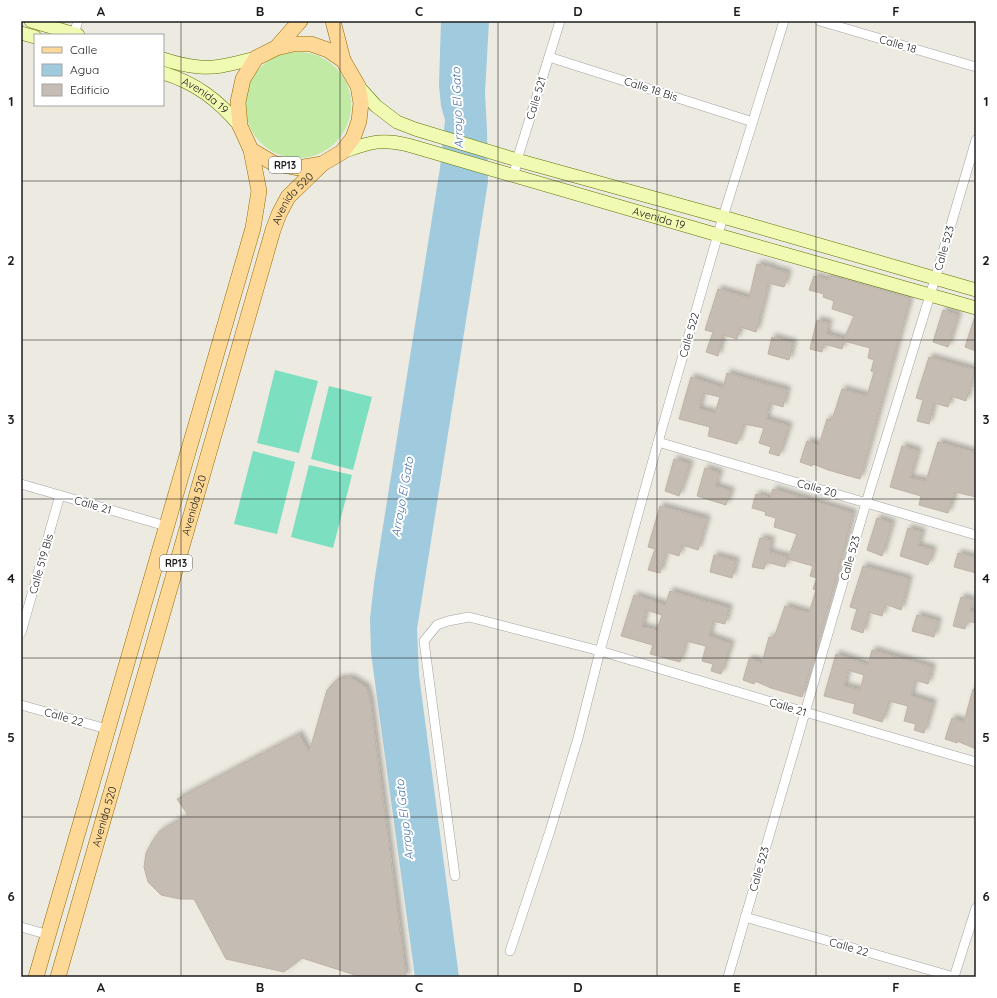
<svg xmlns="http://www.w3.org/2000/svg" width="997" height="998" viewBox="0 0 997 998" font-family="Quicksand,sans-serif">
  <style>
    .grass { fill: #c1eaa4 }
    .pitch { fill: #7cdfc0 }
    .water { fill: #a0cadd }
    .building { fill: #c5bdb4; stroke: #bfb2a3; fill-rule: evenodd; filter: url(#shadow) }
    .lines { fill: none; stroke-linecap: round; stroke-linejoin: round }
    .minor-casing { stroke: #a3a3a3; stroke-width: 10 }
    .secondary-casing { stroke: #5e7302; stroke-width: 14 }
    .primary-casing { stroke: #936d00; stroke-width: 16 }
    .minor { stroke: #fff; stroke-width: 9 }
    .secondary { stroke: #f1fab2; stroke-width: 13 }
    .primary { stroke: #fed896; stroke-width: 15 }
    .grid { fill: none; stroke: #1c1c1c; stroke-width: 1; stroke-opacity: 0.55 }
    .labels { text-anchor: middle; dominant-baseline: central; stroke-width: 4; stroke-linejoin: round; paint-order: stroke }
    .shield { fill: #fff; stroke: #606060; stroke-width: 1 }
    .shield-label { font-size: 10px; font-weight: bold; fill: #1c1c1c }
    .street-label { font-size: 11px; fill: #1c1c1c; stroke: #fff }
    .water-label { font-size: 12px; font-style: italic; fill: #4772ac; stroke: #fff }
    .neatline { fill: none; stroke: #1c1c1c; stroke-width: 1.5 }
    .grid-label { font-size: 13px; text-anchor: middle; font-weight: bold; fill: #1c1c1c }
  </style>
  <defs>
    <filter id="shadow"><feDropShadow dx="3.5" dy="-3.5" stdDeviation="2" flood-color="#0004"/></filter>
  </defs>
  <rect width="100%" height="100%" fill="#edeae1"/>
  <!-- grass -->
  <circle class="grass" cx="298" cy="105" r="53"/>
  <!-- pitch -->
  <g class="pitch">
    <polygon points="275,370 318,381 299,453 257,443"/>
    <polygon points="329,386 372,397 353,470 311,459"/>
    <polygon points="253,451 295,462 277,534 234,524"/>
    <polygon points="309,465 352,475 333,548 291,537"/>
  </g>
  <!-- water -->
  <polygon class="water" points="441,21 489,21 485,93 487,130 488,182 417,629 419,675 459,977 415,977 371,653 370,619 374,583 440,168 445,120 441,106 439,85"/>
  <!-- building -->
  <g class="building">
    <polygon points="757,264 772,267 771,268 788,273 784,287 768,283 764,301 756,332 740,327 737,339 723,335 718,356 706,352 713,332 705,330 718,289 749,298"/>
    <polygon points="829,275 910,298 860,479 828,470 813,464 812,466 800,462 807,441 819,445 827,419 832,420 842,389 867,396 874,372 871,371 874,360 868,358 870,348 844,341 842,349 824,344 822,352 810,349 817,320 829,323 826,334 844,339 854,316 832,309 834,301 823,297 824,294 809,290 814,276 828,280"/>
    <polygon points="943,310 958,315 948,347 933,342"/>
    <polygon points="974,319 976,319 976,351 965,347"/>
    <polygon points="772,337 793,343 789,360 768,354"/>
    <polygon points="929,357 975,370 966,401 951,396 948,407 934,403 929,424 917,421 923,400 916,398"/>
    <path d="M727,373l60,17 -4,17 -13,-4 -4,16 23,7 -10,30 -10,-3 2,-6 -12,-4 5,-15 -20,-4 -7,20 -29,-8 2,-9 -31,-8 12,-42 32,11zM703,393l17,4 -5,16 -16,-4z"/>
    <polygon points="938,442 976,453 976,497 955,492 948,513 919,505 921,496 890,487 902,446 918,451 910,478 926,481"/>
    <polygon points="674,459 690,464 679,496 665,491"/>
    <polygon points="705,468 720,473 715,486 731,491 726,505 697,496"/>
    <polygon points="773,489 853,513 841,560 802,697 771,688 755,681 754,684 743,680 749,659 762,663 769,637 774,638 785,606 809,613 816,590 813,589 817,578 810,576 813,566 788,559 797,534 774,527 776,518 765,515 766,512 752,508 756,494 770,498"/>
    <polygon points="660,506 707,519 698,550 682,545 679,556 666,552 660,573 648,570 655,549 648,547"/>
    <polygon points="877,518 892,523 882,556 867,550"/>
    <polygon points="908,528 922,532 918,546 933,550 928,565 900,556"/>
    <polygon points="760,538 771,540 769,552 788,557 785,567 766,562 764,569 752,567"/>
    <polygon points="958,553 976,558 976,573 954,567"/>
    <polygon points="714,555 736,561 732,578 710,572"/>
    <polygon points="863,566 909,579 901,610 885,604 882,616 868,612 863,633 851,629 857,609 850,607"/>
    <path d="M670,591l59,17 -4,16 -12,-3 -4,15 22,8 -10,30 -10,-3 2,-7 -11,-3 4,-15 -20,-5 -6,21 -30,-8 3,-9 -32,-9 13,-41 31,10zM646,610l16,5 -5,15 -15,-3z"/>
    <polygon points="961,597 972,600 970,611 976,613 976,623 967,621 965,629 953,626"/>
    <polygon points="917,615 938,621 934,637 912,631"/>
    <path d="M872,650l60,17 -4,17 -13,-4 -4,16 22,7 -9,30 -10,-3 2,-6 -12,-3 4,-15 -19,-5 -7,21 -29,-9 2,-9 -31,-8 12,-42 32,11zM848,670l16,5 -4,15 -16,-4z"/>
    <polygon points="351,678 366,687 370,700 406,977 356,977 355,975 302,958 284,972 226,959 194,899 180,899 161,895 148,882 144,867 146,853 153,840 160,831 188,815 177,799 299,734 309,753 327,690 338,679"/>
    <polygon points="973,689 976,689 976,749 957,741 957,743 945,739 952,718 964,722"/>
  </g>
  <g class="lines">
    <defs>
      <g id="minor">
        <polyline points="820,21 976,67"/>
        <polyline points="74,34 78,21"/>
        <polyline points="549,57 753,122"/>
        <polyline points="514,176 517,160 560,21"/>
        <polyline points="658,442 976,535"/>
        <polyline points="21,484 166,526"/>
        <polyline points="21,633 60,495"/>
        <polyline points="21,705 107,729"/>
        <polyline points="455,876 424,641 437,625 448,621 469,617 600,651 805,712 976,762"/>
        <polyline points="745,917 954,977"/>
        <polyline points="21,927 49,935"/>
        <polyline points="510,951 550,831 578,738 600,651 658,442 723,217 784,21"/>
        <polyline points="728,977 866,503 935,279 976,140"/>
        <polyline points="954,977 976,908"/>
      </g>
      <g id="secondary">
        <polyline points="31,21 78,35"/>
        <polyline points="21,33 35,37"/>
        <path d="M163,59c12,4 24,7 37,8 18,2 38,-5 56,-9"/>
        <path id="s1" d="M163,73c33,10 55,27 77,53"/>
        <polyline points="358,86 376,106 397,122 415,129 517,160 723,217 976,290"/>
        <path id="s2" d="M342,152c27,-9 37,-14 66,-7l310,90 258,73"/>
      </g>
      <g id="primary">
        <polyline points="333,21 343,60"/>
        <polyline points="276,48 300,21"/>
        <polyline points="36,977 253,228 259,191 251,150 240,126 238,102 243,79 256,58 276,48 293,44 311,44 328,50 343,60 358,86 361,103 359,121 353,138 342,152 322,164 298,168 273,163 251,150"/>
        <path id="s3" d="M58,977l215,-747 6,-16 9,-17 34,-33"/>
      </g>
    </defs>
    <!-- minor casing -->
    <use href="#minor" class="minor-casing"/>
    <!-- secondary casing -->
    <use href="#secondary" class="secondary-casing"/>
    <!-- primary casing -->
    <use href="#primary" class="primary-casing"/>
    <!-- minor -->
    <use href="#minor" class="minor"/>
    <!-- secondary -->
    <use href="#secondary" class="secondary"/>
    <!-- primary -->
    <use href="#primary" class="primary"/>
  </g>
  <!-- grid -->
  <path class="grid" d="M181,21v956M340,21v956M498,21v956M657,21v956M816,21v956M21,181h955M21,340h955M21,499h955M21,658h955M21,817h955"/>
  <g class="labels">
    <!-- shield labels -->
    <g class="shield">
      <rect x="269" y="157" width="32" height="16" rx="3"/>
      <rect x="160" y="555" width="32" height="16" rx="3"/>
    </g>
    <g class="shield-label">
      <text x="285" y="165">RP13</text>
      <text x="176" y="563">RP13</text>
    </g>
    <!-- street labels -->
    <g class="street-label">
      <text transform="translate(898 44) rotate(16)">Calle 18</text>
      <text transform="translate(651 89) rotate(18)">Calle 18 Bis</text>
      <text stroke="none"><textPath href="#s1" startOffset="48">Avenida 19</textPath></text>
      <text transform="translate(536 98) rotate(-73)">Calle 521</text>
      <text stroke="none"><textPath href="#s3" startOffset="815">Avenida 520</textPath></text>
      <text stroke="none"><textPath href="#s2" startOffset="329">Avenida 19</textPath></text>
      <text transform="translate(944 248) rotate(-74)">Calle 523</text>
      <text transform="translate(689 335) rotate(-74)">Calle 522</text>
      <text transform="translate(817 488) rotate(16)">Calle 20</text>
      <text transform="translate(93 505) rotate(16)">Calle 21</text>
      <text stroke="none"><textPath href="#s3" startOffset="491">Avenida 520</textPath></text>
      <text transform="translate(850 558) rotate(-74)">Calle 523</text>
      <text transform="translate(41 564) rotate(-74)">Calle 519 Bis</text>
      <text transform="translate(788 707) rotate(17)">Calle 21</text>
      <text transform="translate(64 717) rotate(16)">Calle 22</text>
      <text stroke="none"><textPath href="#s3" startOffset="167">Avenida 520</textPath></text>
      <text transform="translate(759 869) rotate(-74)">Calle 523</text>
      <text transform="translate(849 947) rotate(16)">Calle 22</text>
    </g>
    <!-- water labels -->
    <g class="water-label">
      <text transform="translate(457 108) rotate(-92)">Arroyo El Gato</text>
      <text transform="translate(402 497) rotate(-80)">Arroyo El Gato</text>
      <text transform="translate(404 820) rotate(-97)">Arroyo El Gato</text>
    </g>
  </g>
  <!-- border -->
  <rect width="997" height="998" fill="none" stroke="#ffffff" stroke-width="44"/>
  <!-- legend -->
  <rect x="34" y="34" width="130" height="72" fill="#ffffff" stroke="#a4a4a4"/>
  <rect x="42" y="47" width="20" height="6" fill="#fed896" stroke="#a4a4a4"/>
  <text x="70" y="54" font-size="12" fill="#1c1c1c">Calle</text>
  <rect x="42" y="64" width="20" height="12" fill="#a0cadd" stroke="#a4a4a4"/>
  <text x="70" y="74" font-size="12" fill="#1c1c1c">Agua</text>
  <rect x="42" y="84" width="20" height="12" fill="#c5bdb4" stroke="#a4a4a4"/>
  <text x="70" y="94" font-size="12" fill="#1c1c1c">Edificio</text>
  <rect x="22" y="22" width="953" height="954" class="neatline"/>
  <g class="grid-label">
    <text x="101" y="16">A</text>
    <text x="260" y="16">B</text>
    <text x="419" y="16">C</text>
    <text x="578" y="16">D</text>
    <text x="737" y="16">E</text>
    <text x="896" y="16">F</text>
    <text x="11" y="106">1</text>
    <text x="986" y="106">1</text>
    <text x="11" y="265">2</text>
    <text x="986" y="265">2</text>
    <text x="11" y="424">3</text>
    <text x="986" y="424">3</text>
    <text x="11" y="583">4</text>
    <text x="986" y="583">4</text>
    <text x="11" y="742">5</text>
    <text x="986" y="742">5</text>
    <text x="11" y="901">6</text>
    <text x="986" y="901">6</text>
    <text x="101" y="992">A</text>
    <text x="260" y="992">B</text>
    <text x="419" y="992">C</text>
    <text x="578" y="992">D</text>
    <text x="737" y="992">E</text>
    <text x="896" y="992">F</text>
  </g>
</svg>
